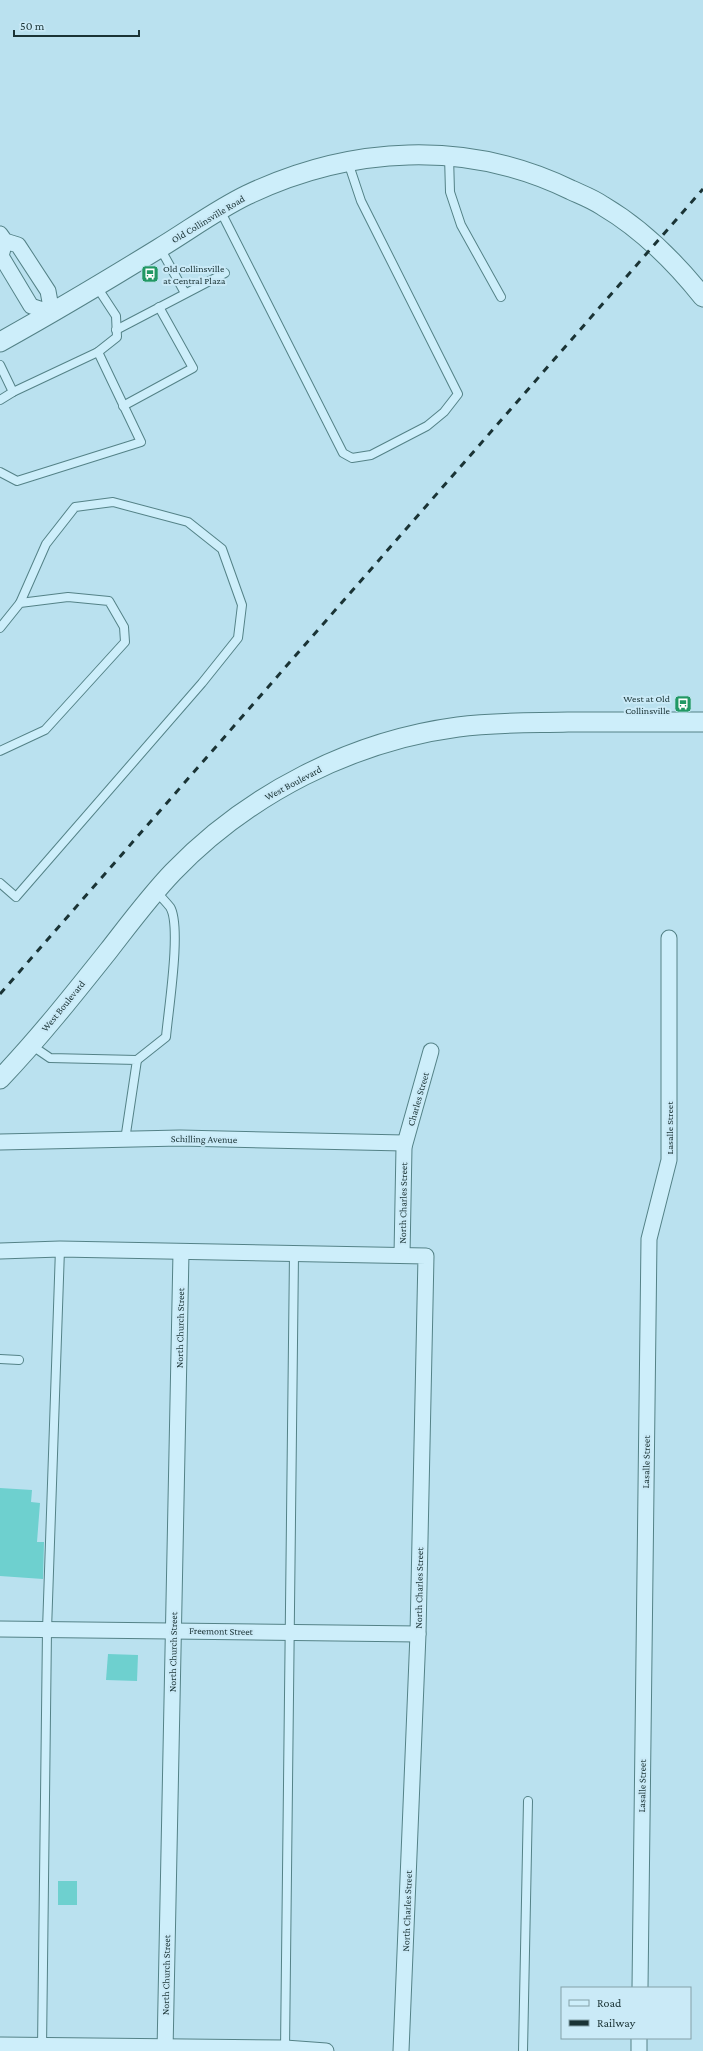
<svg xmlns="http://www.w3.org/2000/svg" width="703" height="2051" viewBox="0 0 703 2051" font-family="'Crimson Pro',serif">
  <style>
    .building { fill: #6ed0cf }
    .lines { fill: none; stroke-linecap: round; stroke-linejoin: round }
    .service-casing { stroke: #548287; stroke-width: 10 }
    .minor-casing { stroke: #548287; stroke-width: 17 }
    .tertiary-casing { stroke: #548287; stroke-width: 21 }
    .service { stroke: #cdeefa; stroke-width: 8 }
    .minor { stroke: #cdeefa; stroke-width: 15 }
    .tertiary { stroke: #cdeefa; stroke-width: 19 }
    .rail { stroke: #1a3335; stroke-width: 3; stroke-dasharray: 7 7; stroke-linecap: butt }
    .labels { text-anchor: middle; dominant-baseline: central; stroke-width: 4; stroke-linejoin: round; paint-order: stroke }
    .street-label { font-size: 10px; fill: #1a3335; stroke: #caeaf7 }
    .poi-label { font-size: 10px; fill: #1a3335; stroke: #caeaf7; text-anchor: start }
  </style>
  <rect width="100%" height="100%" fill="#bae1ef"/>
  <!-- building -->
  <g class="building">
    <polygon points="0,1488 32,1490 31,1502 40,1503 37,1542 44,1542 43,1579 0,1576"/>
    <polygon points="108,1654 138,1655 137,1681 106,1680"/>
    <rect x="58" y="1881" width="19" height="24"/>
  </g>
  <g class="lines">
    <defs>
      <g id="service">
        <polyline points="449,156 450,192 461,225 501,297"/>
        <polyline points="220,210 343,453 352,458 371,455 427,426 444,412 458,394 361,201 348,162"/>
        <polyline points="160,248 185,293"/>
        <polyline points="97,287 116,316 117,337 98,352"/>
        <polyline points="116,330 225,273"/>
        <polyline points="0,365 13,392"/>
        <polyline points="0,400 13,392 98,352 141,442 17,481 0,472"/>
        <polyline points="123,406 193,368 159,307"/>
        <polyline points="0,628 20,603 68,597 109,601 124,627 125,642 45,730 0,751"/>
        <polyline points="0,883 16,897 202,683 238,638 242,605 222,549 188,522 113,502 75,507 46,544 20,603"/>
        <polyline points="31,1045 50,1058 137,1060 125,1140"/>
        <path d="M137,1060l29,-23c2,-25 16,-111 4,-130 -4,-5 -10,-11 -14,-16"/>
        <polyline points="0,1359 19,1360"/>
        <polyline points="42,2048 47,1630 60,1249"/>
        <polyline points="285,2050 294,1254"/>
        <polyline points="523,2051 528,1801"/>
      </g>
      <g id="minor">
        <polyline points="0,234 5,241 18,245 48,291 52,313 31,306 1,256 5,241"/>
        <polyline points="0,1142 180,1138 404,1143 404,1147"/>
        <polyline points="0,1251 60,1249 426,1256 418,1634 401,2051"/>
        <polyline points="402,1255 404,1147 431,1051"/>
        <polyline points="0,1629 418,1634"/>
        <polyline points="640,1988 649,1239 669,1160 669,938"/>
        <polyline points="0,2045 285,2048 326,2051"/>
        <polyline points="165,2051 181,1252"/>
        <polyline points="639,2051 639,2038"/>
      </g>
      <g id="tertiary">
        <path d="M0,342c54,-30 106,-61 158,-93 30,-18 58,-39 89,-54 103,-49 220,-56 324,-5 11,5 22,9 32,16 39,23 72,56 100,91"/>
        <path d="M0,1079c39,-41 74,-85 109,-129 21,-27 41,-54 64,-78 75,-78 179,-131 285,-145 37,-5 73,-4 110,-5 45,0 90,0 135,0"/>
      </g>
    </defs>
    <!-- service casing -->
    <use href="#service" class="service-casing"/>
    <!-- minor casing -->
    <use href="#minor" class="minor-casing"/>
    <!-- tertiary casing -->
    <use href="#tertiary" class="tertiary-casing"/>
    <!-- service -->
    <use href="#service" class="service"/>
    <!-- minor -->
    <use href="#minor" class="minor"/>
    <!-- tertiary -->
    <use href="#tertiary" class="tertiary"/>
    <!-- rail -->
    <polyline class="rail" points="0,994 703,189"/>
  </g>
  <!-- icons -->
  <defs>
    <symbol id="bus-square" viewBox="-11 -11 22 22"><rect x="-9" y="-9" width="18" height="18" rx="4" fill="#219864" stroke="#caeaf7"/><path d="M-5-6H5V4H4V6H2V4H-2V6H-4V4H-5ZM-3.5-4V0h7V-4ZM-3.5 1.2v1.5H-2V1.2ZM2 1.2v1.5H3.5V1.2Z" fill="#fff"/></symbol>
  </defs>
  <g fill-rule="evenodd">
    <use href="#bus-square" x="140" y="264" width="20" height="20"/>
    <use href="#bus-square" x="673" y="694" width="20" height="20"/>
  </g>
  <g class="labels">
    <!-- street labels -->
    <g class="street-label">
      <text transform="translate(208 219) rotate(-31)">Old Collinsville Road</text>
      <text transform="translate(293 783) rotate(-28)">West Boulevard</text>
      <text transform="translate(63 1006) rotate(-51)">West Boulevard</text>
      <text transform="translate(418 1099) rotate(-74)">Charles Street</text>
      <text transform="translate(669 1128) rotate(-90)">Lasalle Street</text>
      <text transform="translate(204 1139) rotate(1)">Schilling Avenue</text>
      <text transform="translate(403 1203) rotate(-89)">North Charles Street</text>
      <text transform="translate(180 1328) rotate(-89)">North Church Street</text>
      <text transform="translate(646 1462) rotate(-89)">Lasalle Street</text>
      <text transform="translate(419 1588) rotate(-89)">North Charles Street</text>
      <text transform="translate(221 1631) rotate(1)">Freemont Street</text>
      <text transform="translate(173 1652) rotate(-89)">North Church Street</text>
      <text transform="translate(642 1786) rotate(-89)">Lasalle Street</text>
      <text transform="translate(407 1911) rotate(-88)">North Charles Street</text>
      <text transform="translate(166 1975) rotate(-89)">North Church Street</text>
    </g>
    <!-- poi labels -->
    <g class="poi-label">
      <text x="163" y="268">Old Collinsville<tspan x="163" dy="12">at Central Plaza</tspan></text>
      <text x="670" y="698" text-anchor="end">West at Old<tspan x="670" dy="12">Collinsville</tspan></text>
    </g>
  </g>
  <!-- legend -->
  <rect x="561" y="1987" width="130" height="52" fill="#caeaf7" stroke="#84a1a9"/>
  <rect x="569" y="2000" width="20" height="6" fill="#cdeefa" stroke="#84a1a9"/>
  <text x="597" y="2007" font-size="12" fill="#1a3335">Road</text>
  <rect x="569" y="2020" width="20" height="6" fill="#1a3335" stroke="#84a1a9"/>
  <text x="597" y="2027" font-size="12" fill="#1a3335">Railway</text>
  <!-- scale -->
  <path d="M14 30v6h125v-6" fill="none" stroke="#1a3335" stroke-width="2"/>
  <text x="20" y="30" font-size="12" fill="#1a3335" stroke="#caeaf7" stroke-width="3" paint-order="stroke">50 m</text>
</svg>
